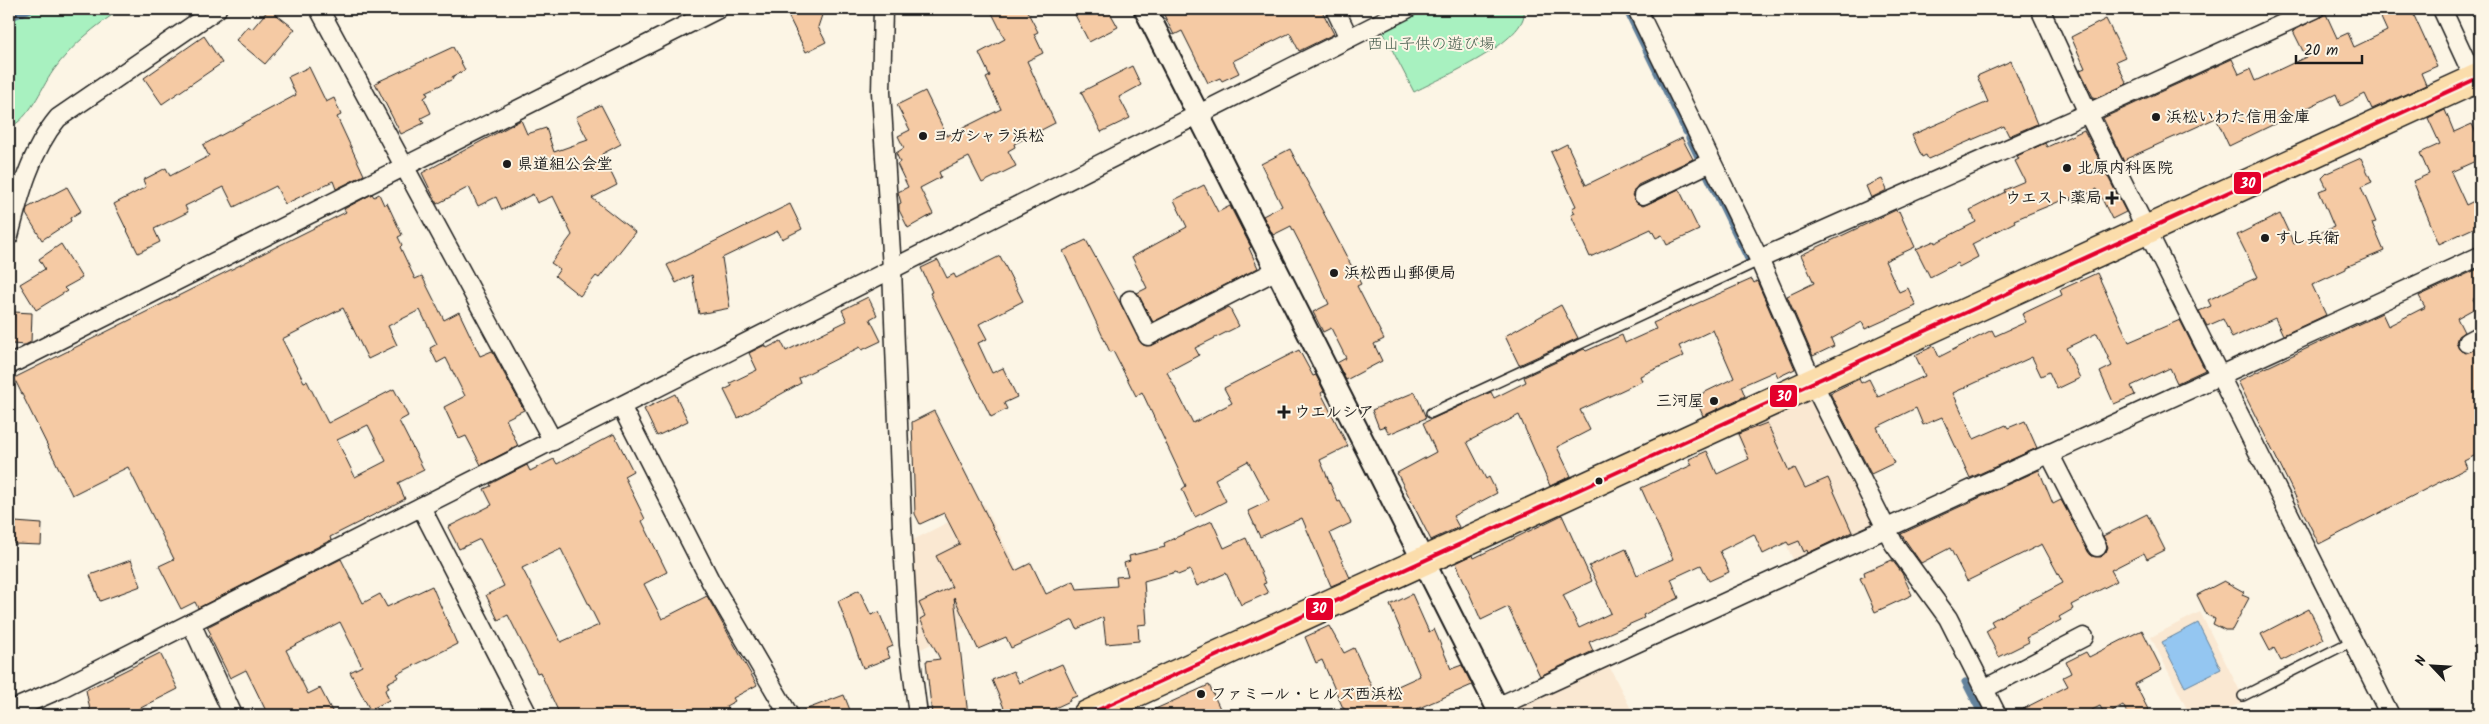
<svg xmlns="http://www.w3.org/2000/svg" width="2489" height="724" viewBox="0 0 2489 724" font-family="Kalam,'Klee One',sans-serif">
  <style>
    .built { fill: #fae8d2 }
    .green { fill: #a8f1c0; stroke: #62866e }
    .water { fill: #94c6f1; stroke: #64829c }
    .lines { fill: none; stroke-linecap: round; stroke-linejoin: round }
    .stream { stroke: #64829c; stroke-width: 7 }
    .building { fill: #f5caa4; stroke: #1c1c1c; fill-rule: evenodd }
    .service-casing { stroke: #1c1c1c; stroke-width: 12 }
    .minor-casing { stroke: #1c1c1c; stroke-width: 21 }
    .tertiary-casing { stroke: #1c1c1c; stroke-width: 25 }
    .primary-casing { stroke: #1c1c1c; stroke-width: 31 }
    .service { stroke: #fcf5e5; stroke-width: 9 }
    .minor { stroke: #fcf5e5; stroke-width: 18 }
    .tertiary { stroke: #fcf5e5; stroke-width: 21 }
    .primary { stroke: #fbddab; stroke-width: 28 }
    .bus-1-casing { stroke: #fcf5e5; stroke-width: 8 }
    .bus-1 { stroke: #e4002b; stroke-width: 4 }
    .poi-dot { fill: #1c1c1c; stroke: #fcf5e5; stroke-width: 2 }
    .labels { text-anchor: middle; dominant-baseline: central; stroke-width: 4; stroke-linejoin: round; paint-order: stroke }
    .park-label { font-size: 16px; fill: #465c4d; stroke: #fcf5e5 }
    .poi-label { font-size: 16px; font-weight: bold; fill: #1c1c1c; stroke: #fcf5e5; text-anchor: start }
    .line-badge { stroke: #fcf5e5; stroke-width: 2 }
    .badge-label { font-size: 14px; text-anchor: middle; font-weight: bold; fill: #fff }
  </style>
  <rect width="100%" height="100%" fill="#fcf5e5"/>
  <filter id="ink" filterUnits="userSpaceOnUse"><feTurbulence type="fractalNoise" baseFrequency=".02" numOctaves="2"/><feDisplacementMap in="SourceGraphic" scale="10" xChannelSelector="R" yChannelSelector="G"/><feConvolveMatrix kernelMatrix="1 2 1 2 8 2 1 2 1" color-interpolation-filters="sRGB"/></filter>
  <g filter="url(#ink)">
    <!-- built -->
    <g class="built">
      <polygon points="1814,395 1879,526 1795,564 1735,432"/>
      <polygon points="984,504 1030,594 919,650 911,541"/>
      <polygon points="2200,612 2245,701 2217,715 2190,715 2151,637"/>
      <polygon points="1607,662 1634,715 1516,715 1513,709"/>
    </g>
    <!-- green -->
    <g class="green">
      <path d="M9,9h112c-26,17 -50,37 -68,62 -13,19 -22,46 -44,57z"/>
      <path d="M1425,9h99c6,32 -86,70 -110,83l-32,-62z"/>
    </g>
    <!-- water -->
    <polygon class="water" points="2198,623 2221,669 2185,687 2162,642"/>
    <g class="lines">
      <!-- stream -->
      <g class="stream">
        <polyline points="1626,9 1686,132"/>
        <polyline points="9,18 31,9"/>
        <polyline points="1689,138 1699,159"/>
        <polyline points="1706,173 1748,259"/>
        <polyline points="1965,682 1982,715"/>
      </g>
    </g>
    <!-- building -->
    <g class="building">
      <polygon points="269,9 295,29 265,64 236,40 248,26 252,29"/>
      <polygon points="785,9 824,9 818,27 826,42 806,52"/>
      <polygon points="990,9 1026,9 1038,32 1034,34 1043,53 1027,61 1055,123 1014,144 1015,147 1008,151 1016,166 982,183 969,157 939,172 941,177 920,188 933,214 908,228 899,210 899,204 901,203 898,192 908,187 897,164 900,162 896,153 904,148 898,136 910,130 897,105 925,91 947,136 1001,109 986,78 990,76 979,53 1005,39"/>
      <polygon points="1072,9 1108,9 1118,27 1089,42"/>
      <polygon points="1161,9 1321,9 1334,34 1299,51 1290,33 1233,61 1239,73 1222,81 1220,78 1208,83 1182,31 1174,35"/>
      <polygon points="2377,9 2411,9 2437,66 2421,73 2426,85 2372,109 2365,94 2341,106 2336,94 2229,146 2216,118 2126,159 2127,161 2124,162 2103,118 2232,59 2239,74 2250,69 2255,81 2306,57 2293,31 2326,14 2337,38 2348,33 2354,47 2387,31"/>
      <polygon points="2106,19 2125,57 2116,61 2127,84 2094,99 2080,70 2085,68 2071,37"/>
      <polygon points="204,36 222,63 162,104 144,78"/>
      <polygon points="453,47 465,70 452,77 453,79 426,92 428,95 424,98 431,113 421,118 424,123 401,134 375,83"/>
      <polygon points="2011,61 2037,124 2009,136 2004,126 1928,159 1926,155 1922,157 1912,135 1988,102 1977,76"/>
      <polygon points="1132,66 1141,85 1119,97 1130,118 1101,132 1081,92"/>
      <polygon points="309,67 326,102 334,98 341,115 337,117 364,175 336,189 333,181 285,204 276,186 234,207 224,187 185,206 188,212 154,229 160,242 138,253 114,204 146,187 143,180 166,168 170,176 209,156 203,145 296,95 288,77"/>
      <polygon points="601,105 621,144 602,154 617,185 592,198 635,232 599,278 596,276 580,296 555,276 560,269 551,263 572,235 553,196 537,203 533,194 502,210 496,197 478,206 469,187 437,204 422,173 521,120 527,134 546,128 554,152 588,140 576,117"/>
      <polygon points="2445,110 2454,132 2472,124 2480,142 2480,159 2451,172 2466,205 2480,198 2480,225 2439,244 2413,181 2429,174 2420,153 2440,144 2428,118"/>
      <polygon points="2084,130 2126,212 2112,219 2097,189 2072,201 2070,197 2014,220 2015,222 1972,244 1978,257 1959,267 1957,263 1930,277 1916,249 1934,241 1935,243 1976,222 1970,210 2005,192 2004,190 2025,181 2015,161 2019,159 2017,156 2045,143 2047,147"/>
      <polygon points="1682,138 1693,159 1638,185 1632,195 1637,203 1643,206 1679,189 1699,230 1667,245 1662,235 1656,238 1651,229 1590,257 1571,215 1575,213 1572,208 1576,206 1551,152 1567,144 1586,185"/>
      <polygon points="1290,149 1361,284 1357,286 1384,339 1374,344 1382,361 1346,380 1337,363 1346,358 1331,328 1323,332 1313,312 1329,304 1309,261 1291,226 1273,235 1263,216 1282,206 1261,164"/>
      <polygon points="2361,158 2372,182 2361,187 2376,222 2372,223 2384,251 2346,267 2346,269 2312,285 2326,315 2283,335 2275,318 2232,338 2223,319 2207,326 2199,311 2211,306 2208,300 2258,277 2237,235 2280,214 2294,244 2334,227 2319,191 2327,188 2322,178 2327,173"/>
      <polygon points="1882,179 1887,190 1871,198 1866,186"/>
      <polygon points="1204,185 1218,212 1230,206 1251,247 1249,248 1258,268 1153,322 1137,293 1147,288 1132,257 1187,227 1174,200"/>
      <polygon points="67,187 81,211 70,218 71,221 42,240 26,214 27,208"/>
      <path d="M372,194l2,3 5,-3 5,11 3,-2 15,32 -4,2 4,8 -2,2 15,32 7,-3 22,44 15,-8 21,44 12,-5 32,59 -18,9 12,27 -37,19 -15,-29 -7,3 -15,-32 21,-11 -19,-38 -9,5 -7,-15 7,-4 -17,-34 -32,16 9,19 -29,14 -25,-51 -61,31 22,43 3,-1 21,42 66,-34 14,27 -9,5 25,49 -26,13 7,16 -75,38 1,3 -133,68 -3,-6 -14,7 -22,-43 15,-7 -46,-92 -56,28 -58,-117 332,-166 -2,-3zM368,425l18,36 -31,16 -18,-37z"/>
      <polygon points="790,204 802,229 782,239 778,231 722,258 730,308 699,314 692,275 676,283 667,265"/>
      <polygon points="1896,210 1897,212 1899,211 1915,247 1885,261 1899,292 1908,288 1916,306 1865,329 1862,322 1831,339 1834,346 1813,356 1787,296 1814,283 1801,255"/>
      <polygon points="1086,240 1143,345 1153,345 1229,307 1239,326 1195,348 1199,355 1167,372 1193,423 1232,403 1224,388 1299,350 1313,376 1316,375 1324,391 1321,393 1348,446 1320,460 1338,502 1340,501 1351,523 1330,533 1350,578 1331,586 1302,518 1260,537 1248,511 1269,501 1248,461 1215,479 1226,501 1195,517 1182,489 1186,486 1142,392 1136,396 1113,351 1110,352 1063,251"/>
      <polygon points="61,244 82,278 64,288 67,291 36,310 20,284 45,269 39,259"/>
      <polygon points="1000,256 1023,301 979,324 987,339 978,343 992,373 1003,368 1017,397 1004,403 1007,409 991,417 930,293 932,292 921,268 938,260 947,278 954,274 956,278"/>
      <polygon points="2480,268 2480,296 2473,299 2477,307 2457,318 2464,332 2458,336 2456,342 2461,351 2466,353 2480,347 2480,453 2464,461 2467,468 2319,544 2238,381 2382,313 2388,326 2425,307 2419,296"/>
      <polygon points="2097,273 2129,342 2180,320 2205,370 2177,383 2170,368 2131,386 2135,395 2114,404 2100,372 2112,366 2097,333 2066,348 2080,378 2057,389 2049,372 2041,376 2032,357 1953,393 1974,439 2006,425 2008,428 2025,421 2037,448 1970,478 1942,417 1923,425 1916,408 1877,427 1894,463 1871,474 1830,393 1859,379 1861,383 1869,379 1878,397 1925,376 1915,355 1934,346 1939,357 1992,330 1995,336 2026,322 2022,314 2062,295 2060,290"/>
      <polygon points="1752,279 1754,283 1757,281 1795,369 1778,377 1775,371 1741,386 1745,396 1703,416 1695,397 1734,378 1713,330 1679,346 1684,356 1640,376 1642,381 1580,410 1590,430 1557,447 1571,476 1550,486 1519,415 1467,442 1486,479 1489,477 1497,493 1453,516 1459,527 1431,540 1397,473 1436,452 1423,423 1491,392 1494,398 1526,382 1524,377 1584,349 1586,351 1622,335 1625,343 1656,329 1653,323"/>
      <polygon points="868,297 877,315 870,319 881,341 862,350 860,347 799,378 801,383 738,418 724,390 732,386 730,383 757,370 749,353 765,345 767,348 781,341 786,351 847,321 842,310"/>
      <polygon points="1561,305 1578,338 1519,365 1505,336"/>
      <polygon points="14,312 32,313 31,342 25,345 12,344"/>
      <polygon points="1415,392 1426,418 1389,434 1385,426 1379,428 1372,410"/>
      <polygon points="675,394 688,421 657,436 644,409"/>
      <polygon points="934,411 1015,571 1031,563 1046,594 1074,581 1077,589 1117,586 1116,577 1128,576 1124,563 1130,561 1129,556 1165,547 1164,543 1212,521 1224,548 1246,538 1266,583 1263,584 1268,593 1241,605 1226,573 1197,586 1190,570 1178,575 1176,572 1144,581 1147,624 1138,625 1139,641 1106,644 1103,617 1077,629 1073,620 1011,648 1006,637 978,649 954,597 968,715 932,715 926,661 940,659 920,619 925,616 919,603 952,587 936,556 960,544 944,513 920,524 915,514 912,422"/>
      <polygon points="1767,423 1789,471 1795,468 1805,488 1828,478 1852,532 1808,553 1807,550 1804,552 1799,541 1789,545 1787,542 1763,554 1754,534 1720,551 1729,572 1709,581 1701,565 1671,579 1679,598 1643,615 1644,618 1589,642 1593,651 1540,676 1508,607 1481,620 1456,563 1473,555 1474,558 1562,515 1592,581 1563,595 1579,628 1611,613 1589,566 1626,549 1637,575 1673,559 1641,488 1692,465 1689,459 1707,451 1717,474 1749,459 1738,434"/>
      <path d="M614,434l19,37 -9,5 21,43 -3,2 25,51 -23,12 18,35 45,-23 50,89 -24,13 2,3 -9,5 2,4 -11,5h-157l-20,-43 -3,1 -29,-58 -10,5 -12,-25 18,-9 -24,-47 -21,10 -11,-22 44,-22 -8,-16 7,-3 -1,-2 37,-19 3,6 24,-12 3,5zM561,549l38,76 -38,17 -39,-74z"/>
      <polygon points="2039,470 2053,504 2061,500 2092,556 2101,557 2106,552 2108,547 2103,536 2147,514 2165,550 2147,559 2144,553 2111,570 2117,581 2071,605 2073,609 2059,617 2061,620 2026,638 2029,642 1999,657 1986,631 1994,626 1991,621 2063,583 2042,544 1967,581 1950,548 1921,563 1901,534"/>
      <polygon points="15,522 42,524 41,545 14,544"/>
      <polygon points="341,559 363,603 380,594 387,607 432,586 457,644 397,674 399,677 387,683 389,688 385,690 389,700 370,710 350,672 362,666 340,622 286,650 308,694 320,688 334,715 268,715 246,670 230,678 209,635 211,634 207,627"/>
      <polygon points="131,560 141,586 100,601 90,575"/>
      <polygon points="1892,560 1902,573 1912,595 1875,612 1860,578 1865,576 1864,572"/>
      <polygon points="2224,581 2244,592 2242,595 2249,598 2232,630 2225,630 2213,624 2215,619 2207,615 2197,595"/>
      <polygon points="859,590 871,615 879,612 893,646 886,649 890,658 863,668 838,601"/>
      <polygon points="1412,594 1429,632 1434,629 1451,669 1462,665 1472,685 1403,715 1334,715 1346,710 1343,708 1322,660 1316,663 1305,637 1329,626 1344,653 1354,648 1376,696 1420,676 1390,605"/>
      <polygon points="2309,609 2324,639 2281,661 2274,648 2270,651 2261,634"/>
      <polygon points="2142,630 2162,670 2135,684 2151,715 2128,715 2123,705 2105,715 2100,706 2082,715 2011,715 2068,686 2063,677 2071,673 2066,662 2086,652 2089,657"/>
      <polygon points="160,653 178,689 127,715 91,715 86,690"/>
      <polygon points="1062,664 1077,696 1069,699 1070,701 1040,715 1007,715 992,680 1013,671 1019,683"/>
      <polygon points="1209,685 1223,715 1142,715"/>
      <polygon points="844,695 852,715 800,715 799,712"/>
    </g>
    <g class="lines">
      <defs>
        <g id="service">
          <polyline points="1431,413 1759,261"/>
          <polyline points="2243,696 2352,641"/>
        </g>
        <g id="minor">
          <polyline points="319,9 553,441"/>
          <polyline points="883,9 881,92 892,269 902,526 909,645 918,715"/>
          <polyline points="1335,9 1349,38"/>
          <polyline points="1637,9 1759,259 1813,383 1894,544 1948,618 1997,715"/>
          <polyline points="2040,9 2088,113 2390,715"/>
          <polyline points="2442,9 2479,89"/>
          <polyline points="1643,195 1711,162"/>
          <path d="M9,236c10,-40 22,-86 49,-118l159,-109"/>
          <polyline points="1759,259 2088,113 2315,9"/>
          <polyline points="1130,300 1148,336 1277,270"/>
          <polyline points="2467,342 2480,335"/>
          <polyline points="9,365 718,9"/>
          <polyline points="621,406 711,582 789,715"/>
          <polyline points="2049,453 2097,547"/>
          <polyline points="421,507 528,715"/>
          <polyline points="191,623 233,715"/>
          <polyline points="1984,689 2084,637"/>
          <polyline points="1497,707 2480,256"/>
          <polyline points="9,711 60,689 1407,9"/>
        </g>
        <polyline id="tertiary" points="1145,9 1501,715"/>
        <polyline id="primary" points="1087,715 2480,77"/>
      </defs>
      <!-- service casing -->
      <use href="#service" class="service-casing"/>
      <!-- minor casing -->
      <use href="#minor" class="minor-casing"/>
      <!-- tertiary casing -->
      <use href="#tertiary" class="tertiary-casing"/>
      <!-- primary casing -->
      <use href="#primary" class="primary-casing"/>
      <!-- service -->
      <use href="#service" class="service"/>
      <!-- minor -->
      <use href="#minor" class="minor"/>
      <!-- tertiary -->
      <use href="#tertiary" class="tertiary"/>
      <!-- primary -->
      <use href="#primary" class="primary"/>
      <defs>
        <polyline id="bus-1" points="1087,715 2480,77"/>
      </defs>
      <!-- bus-1 casing -->
      <use href="#bus-1" class="bus-1-casing"/>
      <!-- bus-1 -->
      <use href="#bus-1" class="bus-1"/>
    </g>
  </g>
  <!-- markers -->
  <g class="poi-dot">
    <circle cx="2156" cy="117" r="5"/>
    <circle cx="923" cy="136" r="5"/>
    <circle cx="507" cy="164" r="5"/>
    <circle cx="2067" cy="168" r="5"/>
    <path d="M2109.5 190.5h5v5h5v5h-5v5h-5v-5h-5v-5h5z"/>
    <circle cx="2265" cy="238" r="5"/>
    <circle cx="1334" cy="273" r="5"/>
    <circle cx="1714" cy="401" r="5"/>
    <path d="M1281.5 404.5h5v5h5v5h-5v5h-5v-5h-5v-5h5z"/>
    <circle cx="1599" cy="481" r="4.5"/>
    <circle cx="1201" cy="694" r="5"/>
  </g>
  <g class="labels">
    <!-- park labels -->
    <g class="park-label">
      <text x="1431" y="44">西山子供の遊び場</text>
    </g>
    <!-- poi labels -->
    <g class="poi-label">
      <text x="2166" y="117">浜松いわた信用金庫</text>
      <text x="933" y="136">ヨガシャラ浜松</text>
      <text x="517" y="164">県道組公会堂</text>
      <text x="2077" y="168">北原内科医院</text>
      <text x="2102" y="198" text-anchor="end">ウエスト薬局</text>
      <text x="2275" y="238">すし兵衛</text>
      <text x="1344" y="273">浜松西山郵便局</text>
      <text x="1704" y="401" text-anchor="end">三河屋</text>
      <text x="1294" y="412">ウエルシア</text>
      <text x="1211" y="694">ファミール・ヒルズ西浜松</text>
    </g>
  </g>
  <g class="line-badge">
    <rect x="2233" y="171" width="29" height="24" rx="5" fill="#e4002b"/>
    <rect x="1769" y="384" width="29" height="24" rx="5" fill="#e4002b"/>
    <rect x="1305" y="597" width="29" height="24" rx="5" fill="#e4002b"/>
  </g>
  <g class="badge-label">
    <text x="2248" y="188">30</text>
    <text x="1784" y="401">30</text>
    <text x="1319" y="613">30</text>
  </g>
  <!-- margin -->
  <rect width="2489" height="724" fill="none" stroke="#fcf5e5" stroke-width="30"/>
  <rect x="15" y="15" width="2459" height="694" fill="none" stroke="#1c1c1c" stroke-width="2" filter="url(#ink)"/>
  <!-- north arrow -->
  <g transform="translate(2432 666) rotate(295)" stroke="#fcf5e5" stroke-width="4" paint-order="stroke">
  <path d="M0-4L9 19L0 12L-9 19Z" fill="#1c1c1c"/>
  <text y="-8" font-size="14" font-weight="bold" text-anchor="middle" fill="#1c1c1c">N</text>
  </g>
  <!-- scale -->
  <path d="M2296 55v8h66v-8" fill="none" stroke="#1c1c1c" stroke-width="2.5"/>
  <text x="2304" y="55" font-size="15" fill="#1c1c1c" stroke="#fcf5e5" stroke-width="4" paint-order="stroke">20 m</text>
</svg>
